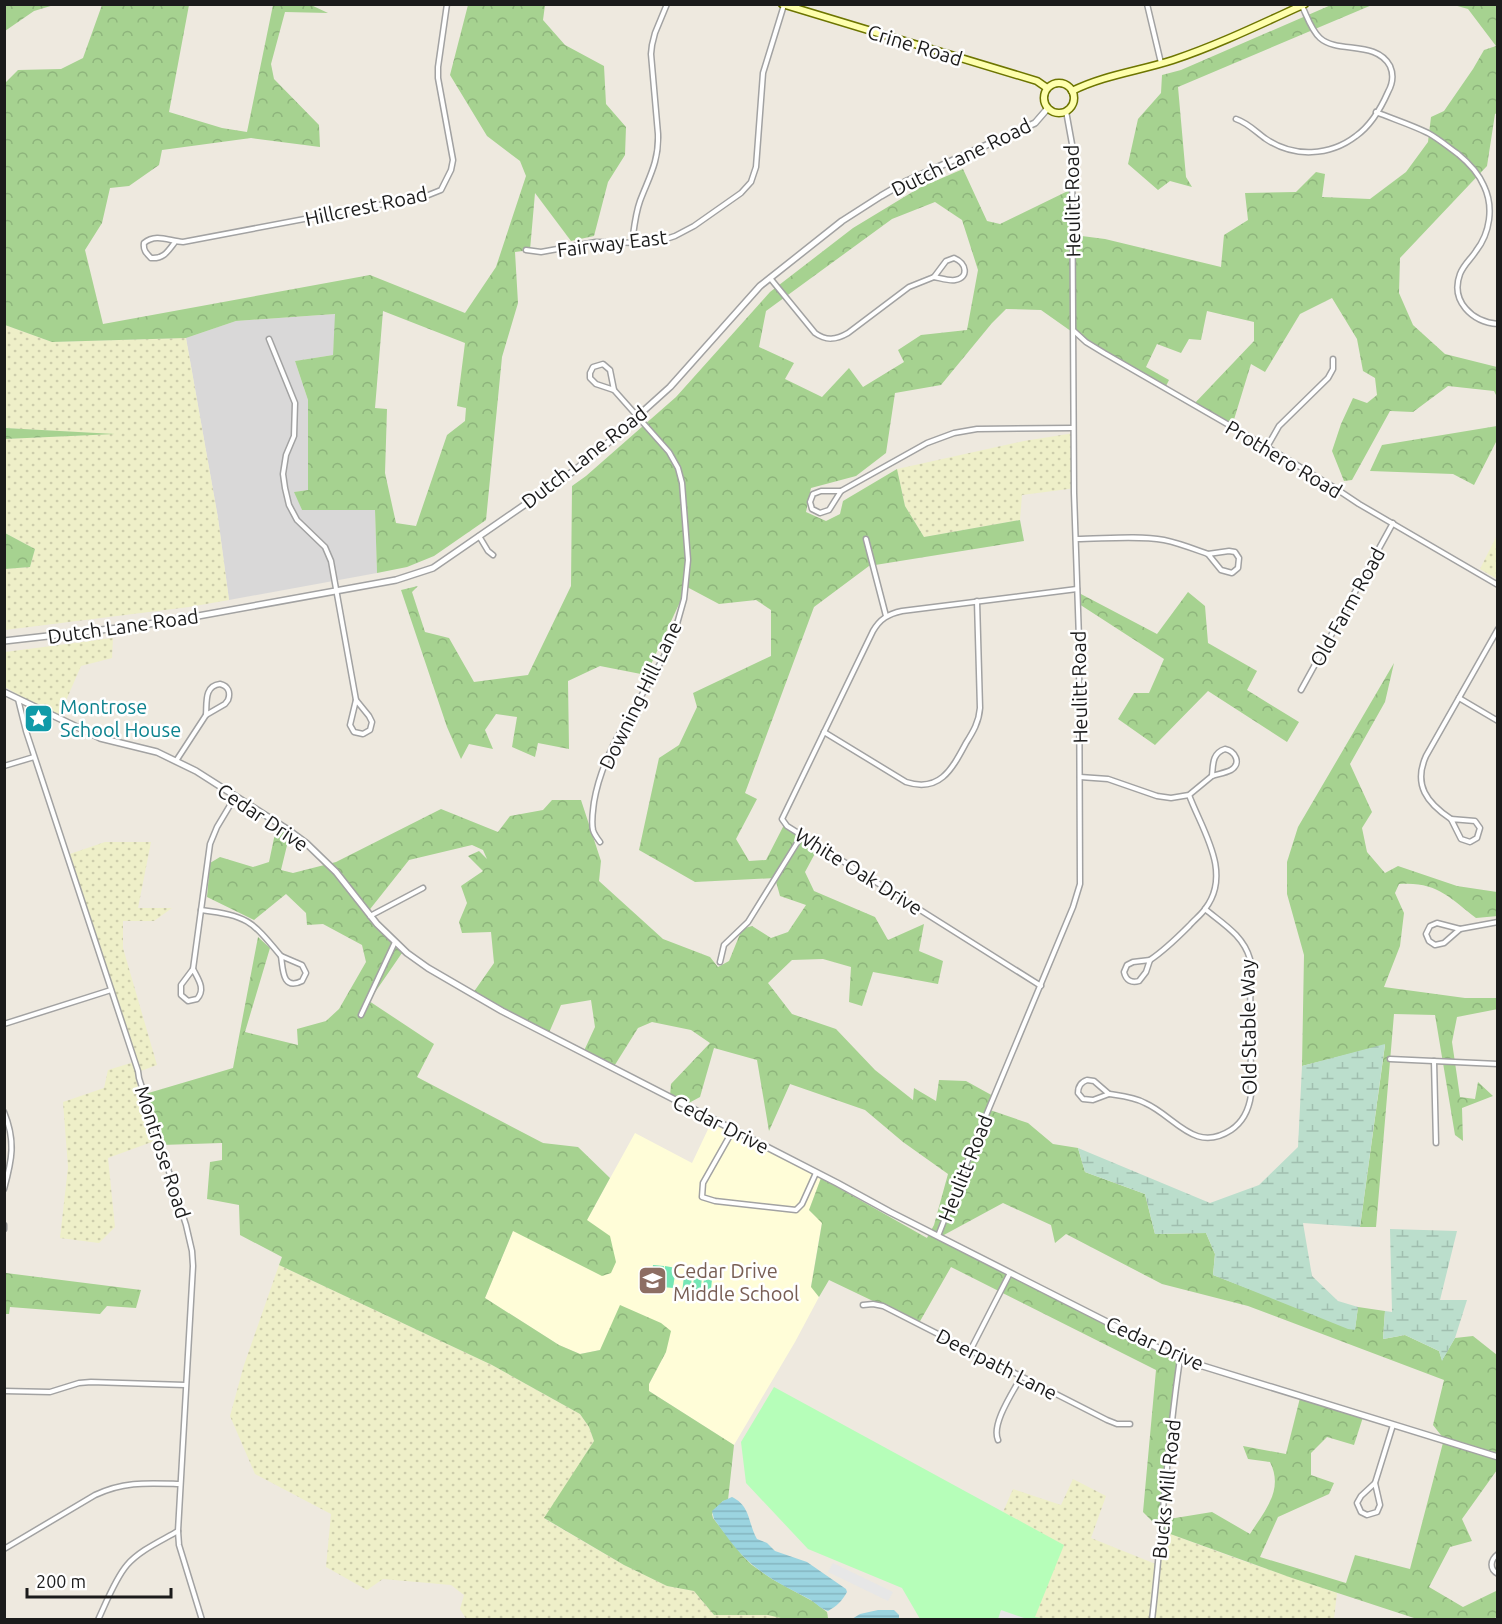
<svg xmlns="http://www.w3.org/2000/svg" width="1502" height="1624" viewBox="0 0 1502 1624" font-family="Ubuntu,sans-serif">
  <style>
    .residential { fill: #d9d8d8 }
    .education { fill: #fffdd8 }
    .farmland { fill: url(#farmland-dots) }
    .forest { fill: url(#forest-crowns); fill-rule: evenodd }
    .wetland { fill: url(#wetland-marsh) }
    .park { fill: #b6feb9 }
    .pitch { fill: #75e6b5 }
    .parking { fill: #e7e7e7 }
    .water { fill: url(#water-rules) }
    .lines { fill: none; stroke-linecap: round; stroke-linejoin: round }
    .minor-casing { stroke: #a2a2a2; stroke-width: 7 }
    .tertiary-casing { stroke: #a2a2a2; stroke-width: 8 }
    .secondary-casing { stroke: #6d7500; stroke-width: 9 }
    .minor { stroke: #fff; stroke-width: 4 }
    .tertiary { stroke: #fff; stroke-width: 5 }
    .secondary { stroke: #feffad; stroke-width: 6 }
    .labels { text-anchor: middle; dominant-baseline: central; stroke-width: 5; stroke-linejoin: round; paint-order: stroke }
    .street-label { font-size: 20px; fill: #1b1b1b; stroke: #fff }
    .culture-label { font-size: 20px; fill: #0d838f; stroke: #fff; text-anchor: start }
    .education-label { font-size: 20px; fill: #785e54; stroke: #fff; text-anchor: start }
  </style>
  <defs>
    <pattern id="farmland-dots" width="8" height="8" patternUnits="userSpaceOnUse" patternTransform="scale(1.5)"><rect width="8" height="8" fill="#eeefc8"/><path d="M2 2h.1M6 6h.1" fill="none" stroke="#ccccab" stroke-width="1.8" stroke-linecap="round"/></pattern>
    <pattern id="forest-crowns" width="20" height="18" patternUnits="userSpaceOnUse" patternTransform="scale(1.5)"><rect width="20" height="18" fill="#a6d290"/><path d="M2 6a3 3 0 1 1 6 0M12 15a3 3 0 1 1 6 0" fill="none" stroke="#8eb47c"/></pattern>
    <pattern id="wetland-marsh" width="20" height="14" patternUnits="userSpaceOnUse" patternTransform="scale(1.5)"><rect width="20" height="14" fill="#bbdecc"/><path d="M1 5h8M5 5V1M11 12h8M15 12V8" fill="none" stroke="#a0beaf"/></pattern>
    <pattern id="water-rules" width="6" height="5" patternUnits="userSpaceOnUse" patternTransform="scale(1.5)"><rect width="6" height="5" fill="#9bd4e0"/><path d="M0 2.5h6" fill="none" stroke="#85b5c0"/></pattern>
  </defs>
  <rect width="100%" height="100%" fill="#eee9df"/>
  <!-- residential -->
  <polygon class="residential" points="336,314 333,355 295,361 308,400 308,490 295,492 302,510 375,510 377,573 229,600 218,518 186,338 236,321"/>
  <!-- education -->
  <polygon class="education" points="711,1123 821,1178 809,1210 822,1222 811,1286 819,1297 795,1342 734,1445 649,1391 649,1384 666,1352 600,1350 580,1354 559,1345 485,1298 513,1231 587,1220 635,1133 692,1163"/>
  <!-- farmland -->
  <g class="farmland">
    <polygon points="5,325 52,342 186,338 218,518 229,600 189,607 5,630 4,569 30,567 35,549 5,533 5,439 106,434 5,428"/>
    <polygon points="1074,433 1076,488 1022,495 1020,520 924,537 905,506 897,469 1024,441"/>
    <polygon points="1497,535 1497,579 1480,569"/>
    <polygon points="113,638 112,658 81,666 58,719 5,687 5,652"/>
    <polygon points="105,842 151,842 138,908 172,908 154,921 123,921 123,948 157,1065 138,1072 160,1139 108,1158 115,1227 99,1243 60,1238 68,1167 63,1102 104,1088 108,1070 134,1062 67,855"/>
    <polygon points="279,1265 492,1365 580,1414 589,1427 594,1441 545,1519 624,1565 667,1586 694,1591 714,1615 768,1615 789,1619 466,1619 460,1609 464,1595 451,1585 383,1579 367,1590 326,1567 331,1514 255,1474 230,1416 244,1365"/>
    <polygon points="1073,1479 1106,1496 1091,1538 1158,1565 1162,1531 1238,1559 1337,1593 1334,1619 1047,1620 1034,1618 1063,1545 1003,1512 1013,1489 1061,1505"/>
  </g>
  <!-- forest -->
  <g class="forest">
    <polygon points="5,4 54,4 54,5 34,11 5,31"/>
    <path d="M102,5h87l-20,107 53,16 25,4 26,-127h38l17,8 -43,-1 -14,52 3,15 45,46 1,22 -69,-9 -89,12 -3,15 -30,21 -19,2 -8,35 -17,27 18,74 267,-49 95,38 31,-46 30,-91 -6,-15 -33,-25 -37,-61 18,-70h77l-2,15 22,25 39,21 2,38 20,23 -1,28 -17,27 -14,54 -23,5 -36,-48 -5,57 -15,2 3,51 -16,54 -16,163 -52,36 -27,11 -30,6 -2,-63h-73l-8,-18 14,-2v-90l-13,-39 38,-6 2,-41 -99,7 -50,17 -134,4 -47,-17v-242l13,-13 43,-1 22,-11zM383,311l82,32 -8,63 9,2 -1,13 -18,14 -31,91 -20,-3 -11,-50 2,-64 -12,-1z"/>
    <polygon points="1331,5 1372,5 1178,87 1186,177 1192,187 1170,181 1158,190 1128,164 1138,119 1161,93 1162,75 1181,70"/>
    <path d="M1454,5h43v108l-2,1 -8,52 -87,92 -1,35 14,32 32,29 52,13v30l-3,-6 -46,-5 -35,26 -23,-1 -38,69 -8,1 -12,-30 9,-27 12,-26 14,5 10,-8 -2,-17 -12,-7 -6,-32 -25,-41 -32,16 -35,58 -14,-8 -19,62 -38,-22 60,-63v-19l-47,-11 -6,29 -12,-1 -8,14 -24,-9 -11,23 23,13 -4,8 -90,-54 -34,-24 -35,-1 -14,14 -51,62 -46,8 -9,60 -30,23 -45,12 -5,24 20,9 14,-7 3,-13 54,-32 8,37 19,31 96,-17 4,21 -155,25 -55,41 -69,186 12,6 -21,40 13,22 17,-1 19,-37 34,23 -14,26 9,19 61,26 13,23 36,-16 -5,27 24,10 -5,23 -65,-12 -11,34 -13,-4 2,-35 -28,-8 -31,1 -24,23 24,31 44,15 39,41 38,30 1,-12 22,13 3,-21 27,1 29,16 -5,13 38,13 25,21 25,4 7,24 60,22 10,40 51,-1 9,21 -2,21 142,54 3,-22 27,4 -2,28 22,-4 34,16 3,9 13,-22 18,-2 24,19v115l-35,49 10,22 -22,6 -21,40 34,20 33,-16 2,21 -3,7h-81v-1l-122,-40 -130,-47 -19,-19 13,-142 -205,-103 -32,56 -90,-43 -10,17 -8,-10 11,-64 -13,-13 12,-32 106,60 7,-13 14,-51 -45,-32 -38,-32 -75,-26 -21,47 -12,-71 -43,-12 -14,49 -13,7 -17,-8 1,-12 39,-41 -19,-13 -39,-8 -14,6 -25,40 -30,-15 12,-26 -4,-27 -30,5 -13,30 -75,-42 21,-30 -3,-31 -29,1 -3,-11 8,-19 -6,-17 22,-15 -15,-15 11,-5 8,8 -4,-9 -11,-5 -63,15 -42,53 37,37 -35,51 65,43 -17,33 126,66 35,4 32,31 -23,42 23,16 6,26 -5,11 -9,3 -89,-45 -28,67 74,47 21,9 20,-4 20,-45 41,18 10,8 -5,21 -17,32v7l85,54 -6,55 -5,1 -11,13 1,4 29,37 10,10 20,14 42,23 13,10 1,6 -8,2h-31l-21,-5h-54l-20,-24 -27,-5 -43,-21 -80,-47 50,-77 -5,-14 -9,-13 -88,-49 -213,-100 3,-8 -42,-22 -1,-30 -32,-6 3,-37 12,-2v-17l-61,2 -16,-51 88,-26 25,-131 12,11 -25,84 53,13 -1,-16 29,-8 13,-12 27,-47 -4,-17 -39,-21 -16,1 -1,-12 -20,-19 -32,26 -47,-23 3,-34 10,-6 33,10 16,-5 8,-38 13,9 -9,37 12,3 43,-11 105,-53 57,23 12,-16 33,-6 9,-10h29l20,61 -2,20 64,58 47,18 8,10 11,-6 13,-32 10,-3 19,12 17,-6 18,-27 -26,-9 -5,-18 -80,4 -56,-32 20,-92 20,-13 18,-38 -4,-14 78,-37v-46l-15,-10 -37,4 -32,-17 -41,88 -46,-9 -32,15 1,68 -31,-6 -3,14 -23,-10 5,-30 -21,-3 -11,16 8,19 -24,-5 -8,15 -14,-32 -46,-137 17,-4 -6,6 13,40 24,6 25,44 54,-7 43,-89 1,-100 14,-10 90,-79 94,-105 83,-64 66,-40 44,-19 24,52 13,3 72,-35 2,46 31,4 116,28 3,-32 24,-15 -3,-27 51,-1 20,-20 9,2 -3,23 48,2 36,-27 22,-30 3,-25 13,-6 29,-42 11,-19 12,-4 -28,-37zM935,202l27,18 16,50 -11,60 -46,5 -23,15 6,12 -41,25 -14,-19 -27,29 -37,-18 9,-16 -35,-16 7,-36 126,-92zM1003,1203l48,22 4,18 11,-9 96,50 86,22 196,74 -11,45 11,14 -34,130 -55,-14 -9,28 -86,-26 18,-40 51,-23 5,-11 -23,-8v-22l16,-16 27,8 10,-31 -63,-20 -15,60 -43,-8 5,13 22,3c14,28 -5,48 -20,72l-38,-22 -49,8 17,-164 -238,-120z"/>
    <polygon points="1497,426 1497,442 1496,442 1474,485 1453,474 1370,471 1382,445"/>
    <polygon points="5,428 115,434 5,439"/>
    <polygon points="5,533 35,549 30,567 5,569"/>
    <polygon points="1188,592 1205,606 1208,643 1257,671 1247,690 1299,722 1287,742 1208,691 1155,745 1118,719 1134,693 1149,693 1164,659 1079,604 1079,593 1157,634"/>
    <path d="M1394,663l-9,39 -35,62 22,48 -10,16 5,24 18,21 13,-7 59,20 40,6 1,24 -22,2c-27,-21 -40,-37 -77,-34l-4,9 9,20 -4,33 -16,41 81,11h32l1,11 -41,8 -5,25 8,55 15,2 3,-17 15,14 -31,12 1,33 -8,-6 -20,-120 -41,-1 -18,213h-16l25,-182 -83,21 2,-111 -17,-61v-32l11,-35z"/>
    <polygon points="6,1273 141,1290 136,1308 107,1306 100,1314 10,1307 9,1314 5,1314 4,1275"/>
  </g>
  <!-- wetland -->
  <g class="wetland">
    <polygon points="1385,1044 1360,1227 1303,1223 1312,1276 1338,1301 1358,1307 1355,1330 1348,1329 1213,1275 1215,1254 1206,1233 1155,1234 1145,1194 1085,1172 1078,1148 1210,1203 1259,1185 1298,1147 1302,1066"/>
    <polygon points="1390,1229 1457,1231 1440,1300 1467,1300 1455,1338 1442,1361 1439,1351 1405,1335 1383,1339 1385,1311 1392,1312"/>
  </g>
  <!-- park -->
  <polygon class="park" points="774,1387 1064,1545 1035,1617 1047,1619 920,1619 902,1588 808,1549 746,1483 741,1442"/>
  <!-- pitch -->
  <g class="pitch">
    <polygon points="653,1265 664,1266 661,1286 650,1285"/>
    <polygon points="665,1266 676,1268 673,1288 662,1287"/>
    <polygon points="684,1276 692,1277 690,1294 682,1293"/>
    <polygon points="694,1277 702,1278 700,1295 692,1294"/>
    <polygon points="704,1279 712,1280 710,1297 702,1296"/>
  </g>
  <!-- parking -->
  <g class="parking">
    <polygon points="833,1563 893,1592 888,1601 828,1572"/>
    <polygon points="1001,1610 1027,1619 998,1619"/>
  </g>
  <!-- water -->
  <g class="water">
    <path d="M732,1497c19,9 16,27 25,42l10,4 8,8 32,11 39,27 1,3c-5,9 -10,14 -19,19 -7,-2 -12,-8 -19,-12 -23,-12 -48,-24 -66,-43 -11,-11 -20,-25 -29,-37l-2,-8 11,-10z"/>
    <polygon points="878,1610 894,1610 899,1615 899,1619 852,1619 860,1614"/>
  </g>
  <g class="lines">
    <defs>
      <g id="minor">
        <polyline points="1147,4 1161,63"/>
        <path d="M1376,112c17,7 36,13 52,21 11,6 20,14 30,21 11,9 20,18 26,32 10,21 6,47 -8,65 -5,8 -12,13 -16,23 -10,27 12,48 38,50"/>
        <path d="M1236,119c12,4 20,13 30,20 28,19 64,17 90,-3 14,-10 25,-28 32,-44 5,-9 6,-17 2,-26 -14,-26 -52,-12 -70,-28 -9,-8 -13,-22 -18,-32"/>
        <path d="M175,242c-7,9 -11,17 -24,16 -5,-5 -8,-8 -7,-15 12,-10 25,-2 39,-1l243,-46 15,-6 10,-20 2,-10 -15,-82v-11l9,-63"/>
        <path d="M632,243c2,-14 3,-28 8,-42 9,-24 19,-39 18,-67l-7,-80 1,-9 3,-12 12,-29"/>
        <polyline points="526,250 541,252 596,242 644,243 660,241 675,236 694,226 741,193 751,182 756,167 763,73 784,5"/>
        <path d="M954,258c13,5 15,20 1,22 -6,1 -15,-2 -21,-3l12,-16z"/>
        <path d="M770,278l45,55c11,8 21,7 33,0l61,-46 25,-10"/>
        <polyline points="1074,331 1086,342 1104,353 1267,447 1335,488 1359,504 1498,585"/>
        <polyline points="269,339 295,403 294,436 286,455 283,474 285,488 289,505 297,520 325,547 331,561 356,700"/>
        <polygon points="603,364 610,370 614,390 596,384 590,378 590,373 593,367"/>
        <polyline points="1267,447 1279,426 1328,378 1333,369 1333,359"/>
        <polygon points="821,491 841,491 829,510 820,513 812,509 810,502 813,494"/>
        <polyline points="841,491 927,443 954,433 977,429 1073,428"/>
        <polyline points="479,536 488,551 493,555"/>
        <polyline points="866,539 886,616"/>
        <path d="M1076,539c27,0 61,-4 88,1 15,3 30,9 44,14"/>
        <polygon points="1229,551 1235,552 1239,558 1238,568 1232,573 1221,570 1208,554"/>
        <path d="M220,684c8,2 11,8 8,16l-3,4 -19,11c1,-13 -2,-29 14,-31z"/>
        <polyline points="1301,690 1393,523"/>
        <polyline points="1459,698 1498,721"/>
        <polyline points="18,699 26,731 138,1071 139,1078 186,1225 192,1251 193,1266 178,1531 179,1545 202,1620"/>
        <polygon points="356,700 369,716 372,722 370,730 363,734 354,732 350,725"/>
        <path d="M824,732l82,50c34,11 46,-13 60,-39 7,-11 13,-21 14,-35l-3,-107"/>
        <path d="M1225,749c10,2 17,14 6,21 -6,3 -13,4 -19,6 1,-11 0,-23 13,-27z"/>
        <polyline points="176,761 206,715"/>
        <polyline points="4,766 34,757"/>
        <polyline points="1080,777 1108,779 1157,796 1171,798 1189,795 1212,776"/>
        <path d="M1451,819c-24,-16 -38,-34 -25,-63l72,-127"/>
        <polygon points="1451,819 1475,821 1480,828 1477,838 1470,842 1461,839"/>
        <path d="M600,842c-3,-4 -6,-8 -7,-12 -2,-9 0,-19 1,-28 10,-59 50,-103 75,-156l6,-15 9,-32 4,-39 -6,-77 -4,-15 -9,-16 -55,-62"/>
        <path d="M201,910c47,6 50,10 80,46"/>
        <polyline points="370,916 423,888"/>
        <polygon points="1437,923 1460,929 1444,943 1435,945 1429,941 1426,934 1430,926"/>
        <polyline points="1460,929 1498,922"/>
        <path d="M281,956l21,9 4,8 -4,8c-20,10 -19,-12 -21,-25z"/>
        <path d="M1150,960c15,-10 27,-22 39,-34 5,-6 12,-11 16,-17 28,-36 -3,-79 -16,-114"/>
        <path d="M1150,960l-4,12 -7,9c-7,2 -13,0 -15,-9l3,-7 6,-3z"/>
        <polyline points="720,962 724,945 748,922 802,835"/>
        <polyline points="193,969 210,844 217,827 235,797"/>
        <path d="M193,969c5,10 13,20 4,30l-9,2 -7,-6v-10z"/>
        <path d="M1041,986l-254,-160 -5,-7 91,-188c7,-12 15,-17 29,-20l175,-22"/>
        <polyline points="361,1015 395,942"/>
        <polyline points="4,1024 111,990"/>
        <polyline points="1390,1059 1498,1064"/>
        <polyline points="1434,1061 1436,1143"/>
        <path d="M1087,1080l7,1 15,13 -16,6 -10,-1 -5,-6c0,-7 3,-11 9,-13z"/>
        <path d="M1109,1094c13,2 25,3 36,9 30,13 49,51 86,27 12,-8 18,-21 20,-35l-1,-136c-7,-24 -27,-35 -45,-50"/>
        <path d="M4,1112c12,29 8,48 0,77"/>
        <polyline points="733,1130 703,1183 702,1197 715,1201 796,1210 802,1204 816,1173"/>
        <polyline points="4,1225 4,1229"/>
        <polyline points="938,1236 977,1137 1073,907 1080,884 1079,639 1074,493 1072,144 1066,111"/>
        <polyline points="863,1305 873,1304 883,1306 1107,1420 1117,1424 1130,1424"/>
        <polyline points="970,1351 1010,1273"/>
        <polyline points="4,1391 50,1392 79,1383 91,1382 185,1385"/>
        <path d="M998,1440c-7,-16 15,-48 23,-63"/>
        <polygon points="1375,1483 1380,1505 1377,1512 1367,1515 1361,1512 1357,1503 1361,1496"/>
        <polyline points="1375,1483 1393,1425"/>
        <path d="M4,1549l91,-54c29,-14 53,-12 85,-11"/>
        <path d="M1498,1554c-8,6 -9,15 0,20"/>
        <path d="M98,1620c8,-17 17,-41 29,-55 13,-15 34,-24 51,-34"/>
        <path d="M1152,1620c10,-87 15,-175 28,-261"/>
      </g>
      <g id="tertiary">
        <polyline points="4,641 136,626 198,616 396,580 433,568 575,470 609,442 670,387 760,286 842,221 881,196 905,182 1035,123 1048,108"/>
        <polyline points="4,692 100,738 157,752 196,771 287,829 306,843 336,872 377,924 407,953 428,968 502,1011 837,1183 890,1212 1180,1359 1498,1457"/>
      </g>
      <g id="secondary">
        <polyline points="782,4 1037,81 1047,88"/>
        <circle cx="1059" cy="98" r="15"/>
        <path d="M1072,91c32,-16 67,-20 101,-31 45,-15 88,-36 132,-56"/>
      </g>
    </defs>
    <!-- minor casing -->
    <use href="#minor" class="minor-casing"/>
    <!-- tertiary casing -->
    <use href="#tertiary" class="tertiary-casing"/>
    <!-- secondary casing -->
    <use href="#secondary" class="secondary-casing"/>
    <!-- minor -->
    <use href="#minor" class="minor"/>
    <!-- tertiary -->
    <use href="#tertiary" class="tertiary"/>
    <!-- secondary -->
    <use href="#secondary" class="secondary"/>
  </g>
  <!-- icons -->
  <defs>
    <symbol id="sight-square" viewBox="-11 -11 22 22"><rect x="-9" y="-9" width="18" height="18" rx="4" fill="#0f9aa8" stroke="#fff"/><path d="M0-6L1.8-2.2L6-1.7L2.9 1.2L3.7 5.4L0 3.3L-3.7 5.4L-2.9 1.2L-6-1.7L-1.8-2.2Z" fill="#fff"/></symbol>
    <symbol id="school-square" viewBox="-11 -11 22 22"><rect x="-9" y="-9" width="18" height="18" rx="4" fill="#8d6e63" stroke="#fff"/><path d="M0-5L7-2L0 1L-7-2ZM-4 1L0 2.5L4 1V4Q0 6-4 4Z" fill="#fff"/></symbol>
  </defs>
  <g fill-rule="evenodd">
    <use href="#sight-square" x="22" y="702" width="33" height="33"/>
    <use href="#school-square" x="636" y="1264" width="33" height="33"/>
  </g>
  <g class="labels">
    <!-- street labels -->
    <g class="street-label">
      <text transform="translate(915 45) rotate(17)">Crine Road</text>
      <text transform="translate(961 157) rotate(-26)">Dutch Lane Road</text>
      <text transform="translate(1072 201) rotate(-91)">Heulitt Road</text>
      <text transform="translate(366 206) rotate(-12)">Hillcrest Road</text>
      <text transform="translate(612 243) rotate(-7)">Fairway East</text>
      <text transform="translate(584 457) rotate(-38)">Dutch Lane Road</text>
      <text transform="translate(1284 459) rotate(31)">Prothero Road</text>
      <text transform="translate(1347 607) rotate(-61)">Old Farm Road</text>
      <text transform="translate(123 626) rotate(-8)">Dutch Lane Road</text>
      <text transform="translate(1079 687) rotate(-91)">Heulitt Road</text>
      <text transform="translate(640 695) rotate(-64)">Downing Hill Lane</text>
      <text transform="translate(263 817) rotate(34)">Cedar Drive</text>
      <text transform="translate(859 871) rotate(32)">White Oak Drive</text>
      <text transform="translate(1248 1027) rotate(-91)">Old Stable Way</text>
      <text transform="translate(721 1124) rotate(27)">Cedar Drive</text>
      <text transform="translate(163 1152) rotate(72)">Montrose Road</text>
      <text transform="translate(965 1168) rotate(-68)">Heulitt Road</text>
      <text transform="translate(1155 1343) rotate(24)">Cedar Drive</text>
      <text transform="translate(997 1364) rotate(27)">Deerpath Lane</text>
      <text transform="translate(1166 1489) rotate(-84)">Bucks Mill Road</text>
    </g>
    <!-- culture labels -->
    <g class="culture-label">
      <text x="60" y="706">Montrose<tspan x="60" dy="23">School House</tspan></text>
    </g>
    <!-- education labels -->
    <g class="education-label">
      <text x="673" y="1270">Cedar Drive<tspan x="673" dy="23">Middle School</tspan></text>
    </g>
  </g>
  <!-- border -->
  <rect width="1502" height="1624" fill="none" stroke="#1b1b1b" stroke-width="12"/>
  <!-- scale -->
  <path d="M27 1588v9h144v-9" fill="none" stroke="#1b1b1b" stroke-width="3"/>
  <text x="36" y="1588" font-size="18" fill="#1b1b1b" stroke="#ffffff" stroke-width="4.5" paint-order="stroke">200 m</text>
</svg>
